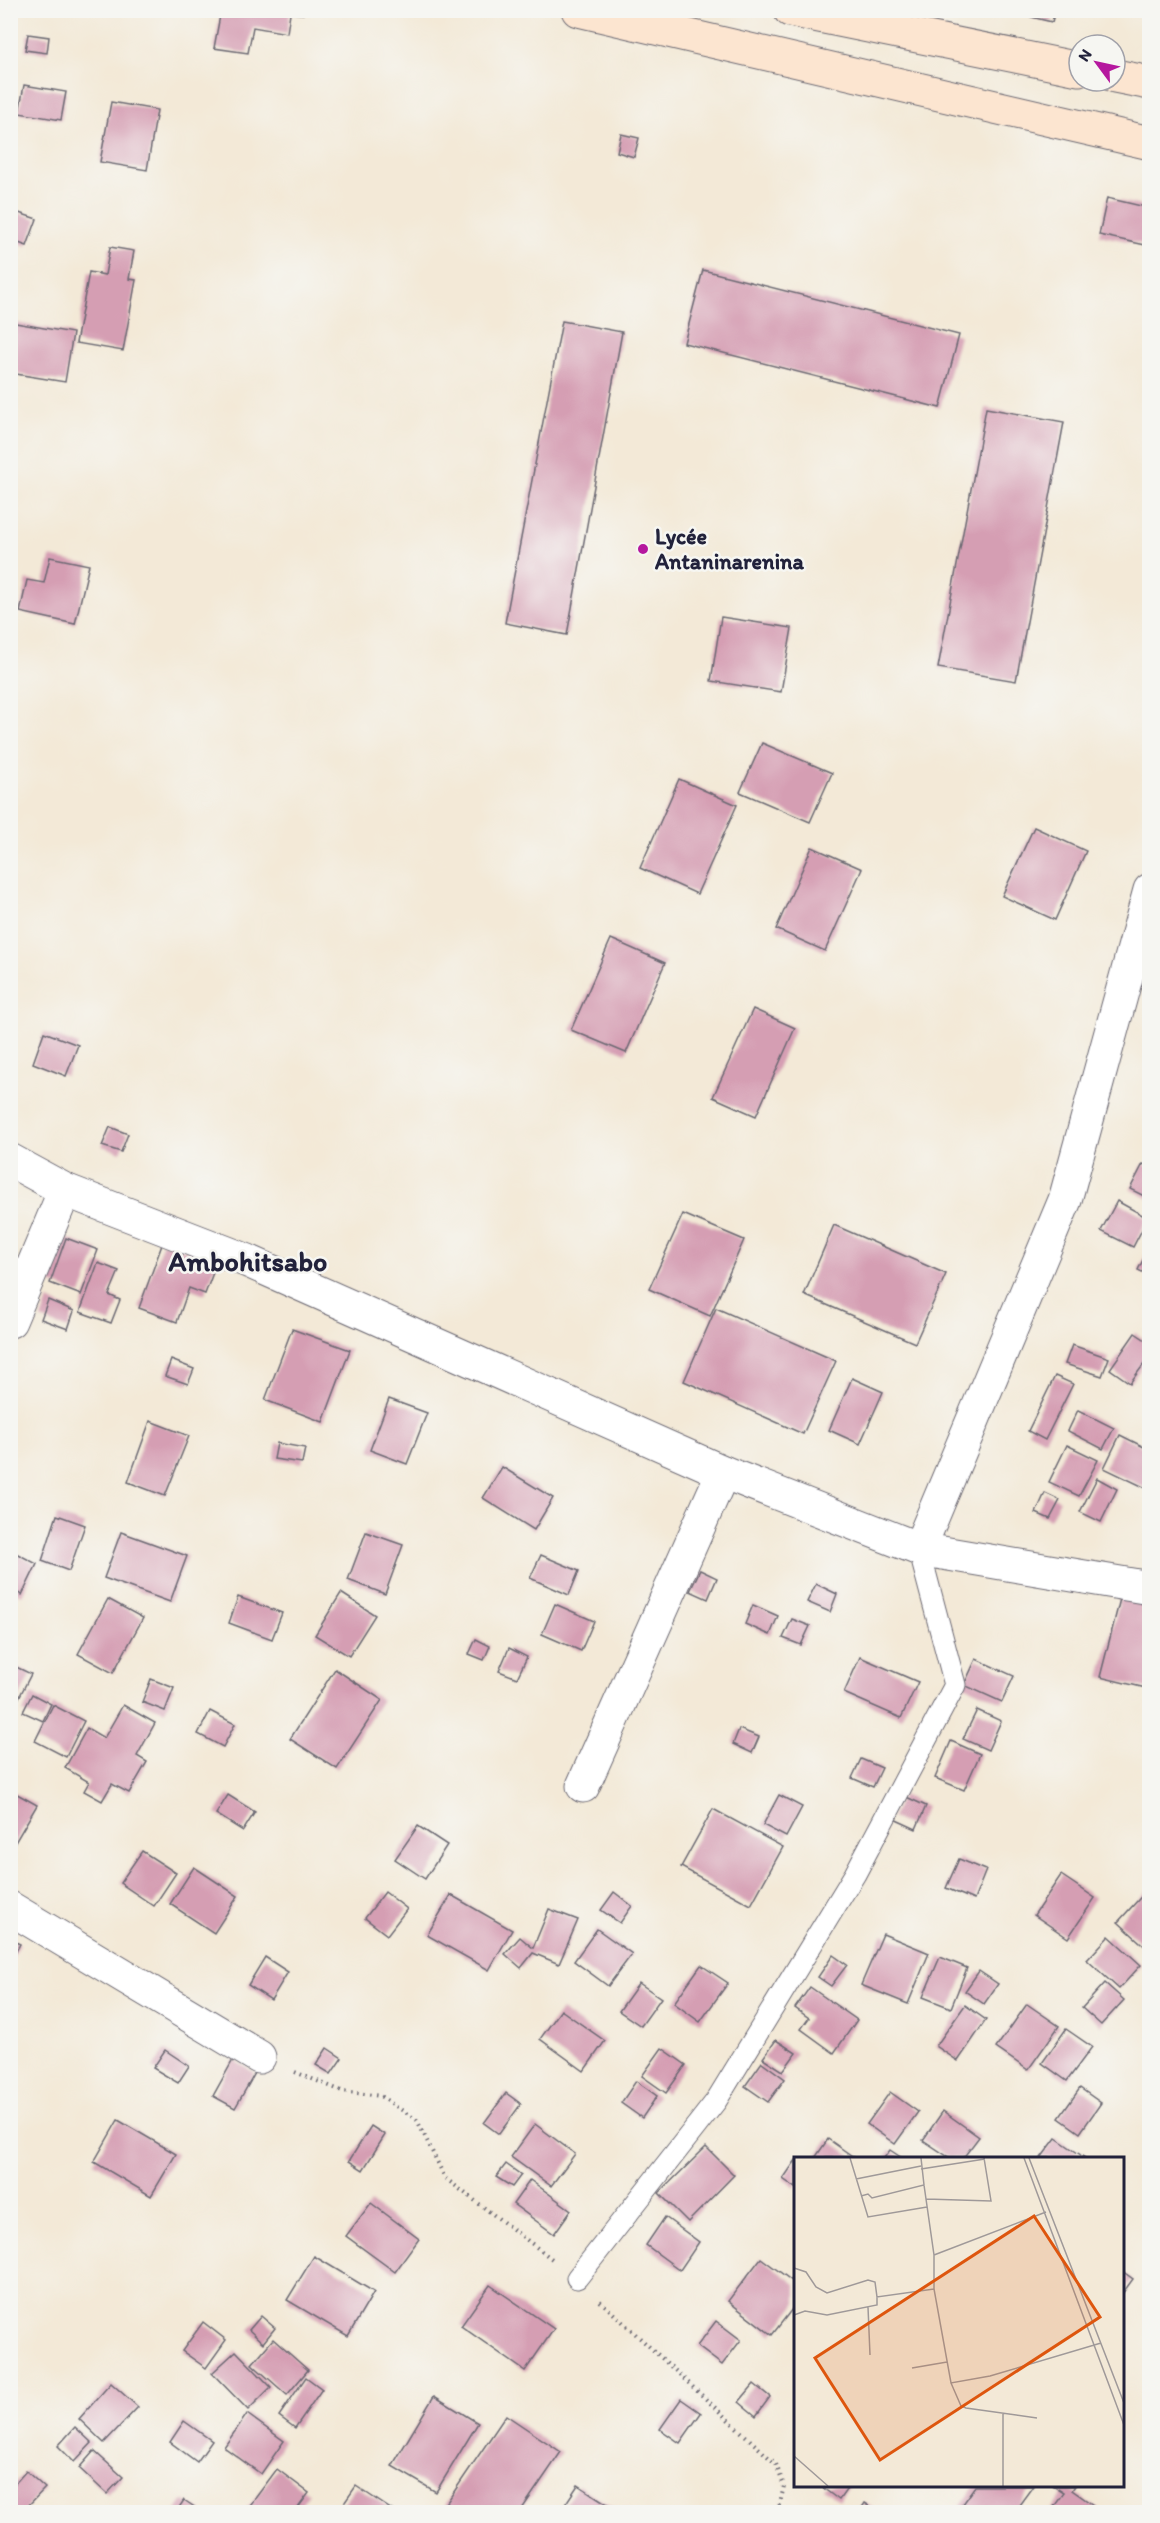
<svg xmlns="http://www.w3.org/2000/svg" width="1160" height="2523" viewBox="0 0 1160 2523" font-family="Itim,sans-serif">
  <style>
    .building { fill: #d59eb3 }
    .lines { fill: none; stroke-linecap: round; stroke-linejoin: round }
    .lane-casing { stroke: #6b6872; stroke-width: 23 }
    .street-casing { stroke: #6b6872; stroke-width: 35 }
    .secondary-casing { stroke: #6b6872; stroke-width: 35 }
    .path { stroke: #6b6872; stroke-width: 4; stroke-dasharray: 1.5 4.5; stroke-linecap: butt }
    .lane { stroke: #fff; stroke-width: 21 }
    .street { stroke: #fff; stroke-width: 33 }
    .secondary { stroke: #fce5d0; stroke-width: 33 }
    .poi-dot { fill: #b5179e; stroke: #f6f6f2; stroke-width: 2 }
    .labels { text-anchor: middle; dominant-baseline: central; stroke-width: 5; stroke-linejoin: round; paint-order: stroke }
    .poi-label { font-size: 22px; font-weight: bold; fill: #22223b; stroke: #f6f6f2; text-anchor: start }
    .district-label { font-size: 28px; font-weight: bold; fill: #22223b; stroke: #f6f6f2 }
    .inset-road { fill: none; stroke: #9f9999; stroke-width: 1.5 }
    .view { fill: #de560e; fill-opacity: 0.15; stroke: #de560e; stroke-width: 3 }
    .inset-edge { fill: none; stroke: #22223b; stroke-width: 3 }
  </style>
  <rect width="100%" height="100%" fill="#f6f6f2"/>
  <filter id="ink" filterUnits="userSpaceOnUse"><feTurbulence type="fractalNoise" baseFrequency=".0167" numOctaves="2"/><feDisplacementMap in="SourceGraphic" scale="12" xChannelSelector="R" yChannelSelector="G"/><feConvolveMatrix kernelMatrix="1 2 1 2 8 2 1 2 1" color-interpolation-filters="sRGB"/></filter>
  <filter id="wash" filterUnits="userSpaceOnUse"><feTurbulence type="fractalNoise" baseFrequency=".008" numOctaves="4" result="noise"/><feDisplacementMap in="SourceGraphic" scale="24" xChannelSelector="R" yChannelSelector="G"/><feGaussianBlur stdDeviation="1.35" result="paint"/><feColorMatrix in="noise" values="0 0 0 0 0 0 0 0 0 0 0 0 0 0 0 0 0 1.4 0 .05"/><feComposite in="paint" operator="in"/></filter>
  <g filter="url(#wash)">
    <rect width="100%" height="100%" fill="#f3e9d7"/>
    <g id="blocks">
      <!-- building -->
      <g class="building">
        <polygon points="221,10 303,10 303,14 290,13 287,33 253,27 248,53 214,48"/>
        <polygon points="993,10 1015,10 1013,16"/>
        <polygon points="1032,10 1055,10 1052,22 1031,17"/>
        <polygon points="28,34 49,37 47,53 25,50"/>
        <polygon points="24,85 66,92 61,120 19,113"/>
        <polygon points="111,102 157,110 147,170 100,162"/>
        <polygon points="621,134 639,138 634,157 617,152"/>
        <polygon points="1107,198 1150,208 1150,246 1099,235"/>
        <polygon points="10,210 37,219 27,246 10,240"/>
        <polygon points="110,247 134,251 129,279 136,280 123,351 76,343 89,272 105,275"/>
        <polygon points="703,270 959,335 940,408 684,343"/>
        <polygon points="562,321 622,332 567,635 505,623"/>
        <polygon points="10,322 73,333 65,382 10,373"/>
        <polygon points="986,408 1064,422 1016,681 938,668"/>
        <polygon points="50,557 89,565 75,624 20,612 27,580 44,583"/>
        <polygon points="721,617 792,628 781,692 711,681"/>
        <polygon points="762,743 832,773 810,822 740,792"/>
        <polygon points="679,779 737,805 697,894 640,868"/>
        <polygon points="1034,827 1086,851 1055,920 1002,896"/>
        <polygon points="812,847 862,869 825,951 776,929"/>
        <polygon points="611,939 665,963 626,1053 571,1030"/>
        <polygon points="753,1009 795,1028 756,1116 713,1097"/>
        <polygon points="44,1032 78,1045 66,1076 33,1063"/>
        <polygon points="110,1127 128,1134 121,1152 102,1146"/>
        <polygon points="1143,1164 1150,1167 1150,1199 1130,1189"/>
        <polygon points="1117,1201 1148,1218 1133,1247 1101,1231"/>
        <polygon points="683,1214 744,1240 710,1316 649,1289"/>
        <polygon points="834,1225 946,1274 915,1343 804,1295"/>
        <polygon points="66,1238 98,1250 81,1295 50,1283"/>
        <polygon points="163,1242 217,1262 205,1294 189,1288 177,1322 139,1308"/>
        <polygon points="1150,1246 1150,1276 1138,1270"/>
        <polygon points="98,1263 119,1271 109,1295 120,1300 111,1323 80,1312"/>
        <polygon points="48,1300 74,1311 68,1329 41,1319"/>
        <polygon points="716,1308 836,1361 803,1434 684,1381"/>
        <polygon points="292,1329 350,1350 323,1422 265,1400"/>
        <polygon points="1135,1333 1150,1343 1150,1356 1130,1383 1110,1369"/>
        <polygon points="1072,1345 1109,1358 1102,1376 1065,1364"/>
        <polygon points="171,1360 194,1369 188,1384 165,1376"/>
        <polygon points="1055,1376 1073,1384 1045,1440 1028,1431"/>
        <polygon points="852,1378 883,1392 860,1444 829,1430"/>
        <polygon points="389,1399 427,1413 407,1464 370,1450"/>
        <polygon points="1078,1410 1114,1428 1103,1449 1068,1431"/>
        <polygon points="150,1421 189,1436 165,1496 128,1482"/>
        <polygon points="1120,1435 1150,1450 1150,1490 1104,1468"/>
        <polygon points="277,1443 305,1448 302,1463 274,1459"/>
        <polygon points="1067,1445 1098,1460 1079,1496 1049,1482"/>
        <polygon points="502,1467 553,1498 534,1530 483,1498"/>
        <polygon points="1097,1478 1117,1489 1101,1522 1080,1512"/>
        <polygon points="1045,1493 1060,1500 1050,1519 1036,1513"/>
        <polygon points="57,1515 85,1525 69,1571 42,1561"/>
        <polygon points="121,1532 187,1556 170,1602 104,1578"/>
        <polygon points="366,1532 403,1545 385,1594 348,1580"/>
        <polygon points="10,1550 37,1564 22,1595 10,1589"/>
        <polygon points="541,1555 579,1571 569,1595 530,1578"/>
        <polygon points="700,1570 717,1578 708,1599 690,1591"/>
        <polygon points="816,1584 837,1594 830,1612 807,1602"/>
        <polygon points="341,1593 375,1615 349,1656 315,1635"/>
        <polygon points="1121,1595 1150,1602 1150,1689 1100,1677"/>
        <polygon points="238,1597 282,1613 272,1639 229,1623"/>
        <polygon points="108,1599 143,1618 113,1673 78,1654"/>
        <polygon points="555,1604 594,1621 581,1651 542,1634"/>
        <polygon points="753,1605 778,1616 770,1635 745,1624"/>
        <polygon points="792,1619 810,1626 801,1645 783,1638"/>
        <polygon points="476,1639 490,1646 484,1660 469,1654"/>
        <polygon points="509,1648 527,1657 517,1678 499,1671"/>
        <polygon points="860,1657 918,1682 901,1718 844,1693"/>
        <polygon points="976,1659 1014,1676 1002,1702 964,1685"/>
        <polygon points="10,1664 31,1674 10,1715"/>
        <polygon points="335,1669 382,1700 337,1769 290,1739"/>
        <polygon points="151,1679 174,1688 165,1711 142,1702"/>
        <polygon points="32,1694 51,1704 43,1721 23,1712"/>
        <polygon points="53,1705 84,1721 66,1757 35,1741"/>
        <polygon points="123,1705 155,1723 137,1756 147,1762 129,1793 112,1784 102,1801 84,1791 89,1782 65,1768 87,1728 104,1738"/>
        <polygon points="977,1710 1001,1721 988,1750 963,1739"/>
        <polygon points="210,1711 235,1724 223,1747 198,1734"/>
        <polygon points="739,1729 759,1737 752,1753 733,1744"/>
        <polygon points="951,1741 980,1754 964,1790 935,1778"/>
        <polygon points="861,1759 882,1768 873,1787 852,1778"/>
        <polygon points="10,1790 37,1805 10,1851"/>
        <polygon points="228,1795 255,1812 243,1831 216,1814"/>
        <polygon points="779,1795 802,1807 786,1837 763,1825"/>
        <polygon points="902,1795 926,1806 916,1829 892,1818"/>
        <polygon points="713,1809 783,1847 751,1905 681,1867"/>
        <polygon points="418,1826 447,1845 425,1879 395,1859"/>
        <polygon points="142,1851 176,1873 154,1906 120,1883"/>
        <polygon points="959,1859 986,1870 974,1900 946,1888"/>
        <polygon points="194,1867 238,1896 214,1933 170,1904"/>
        <polygon points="1061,1875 1095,1898 1068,1938 1034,1915"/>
        <polygon points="1150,1887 1150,1951 1118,1922"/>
        <polygon points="385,1892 407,1909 387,1935 365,1918"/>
        <polygon points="614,1892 632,1906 620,1923 601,1910"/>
        <polygon points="451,1895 512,1930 489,1970 427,1935"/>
        <polygon points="549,1909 578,1920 559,1964 533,1953 521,1968 505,1954 520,1937 533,1948"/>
        <polygon points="597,1929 632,1954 608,1986 574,1961"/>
        <polygon points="883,1934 929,1953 908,2004 861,1985"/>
        <polygon points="1109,1936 1141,1965 1119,1989 1087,1960"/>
        <polygon points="10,1939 20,1944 10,1962"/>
        <polygon points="833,1955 847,1965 831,1986 818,1977"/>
        <polygon points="265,1957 288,1972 271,2000 248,1985"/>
        <polygon points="940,1957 967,1968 951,2008 923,1997"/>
        <polygon points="701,1965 728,1983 700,2022 674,2003"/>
        <polygon points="979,1971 998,1984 984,2004 965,1991"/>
        <polygon points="639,1983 661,1998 641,2026 619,2011"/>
        <polygon points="1105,1983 1124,2000 1101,2025 1082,2008"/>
        <polygon points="810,1987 857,2020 834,2053 801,2029 809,2018 795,2008"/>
        <polygon points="1027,2004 1059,2026 1028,2070 996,2048"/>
        <polygon points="965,2005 986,2020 958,2061 936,2046"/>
        <polygon points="561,2010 605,2041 584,2071 540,2039"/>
        <polygon points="1066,2029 1092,2047 1067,2081 1042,2063"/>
        <polygon points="776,2040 796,2053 783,2071 763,2058"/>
        <polygon points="327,2048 342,2058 331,2074 316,2065"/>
        <polygon points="662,2048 686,2065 666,2093 642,2076"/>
        <polygon points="165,2050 189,2066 178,2083 153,2068"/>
        <polygon points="233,2060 255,2073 235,2108 213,2096"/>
        <polygon points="762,2062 785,2079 768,2102 745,2086"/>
        <polygon points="636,2081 657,2096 642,2118 621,2103"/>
        <polygon points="1080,2088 1101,2103 1080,2133 1059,2118"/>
        <polygon points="890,2092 918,2112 895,2144 867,2124"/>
        <polygon points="506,2093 521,2104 499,2134 484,2123"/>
        <polygon points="943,2111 979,2137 963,2158 950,2158 923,2140"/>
        <polygon points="118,2120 176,2154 151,2196 94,2162"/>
        <polygon points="535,2124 575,2154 551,2186 511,2157"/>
        <polygon points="371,2126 385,2135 363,2170 349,2161"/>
        <polygon points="1056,2138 1085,2158 1041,2158"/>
        <polygon points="828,2139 855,2158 815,2158"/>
        <polygon points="706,2147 734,2175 688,2222 659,2193"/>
        <polygon points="890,2150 902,2158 884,2158"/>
        <polygon points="796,2160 796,2188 783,2179"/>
        <polygon points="506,2164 521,2175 512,2187 496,2177"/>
        <polygon points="530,2180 571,2210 554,2234 513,2204"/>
        <polygon points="371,2203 419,2239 395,2272 346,2236"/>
        <polygon points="665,2217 699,2242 680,2270 646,2245"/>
        <polygon points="314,2256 374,2292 348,2336 287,2300"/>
        <polygon points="761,2258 796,2284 796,2304 772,2335 728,2301"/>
        <polygon points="1122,2271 1133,2279 1122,2294"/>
        <polygon points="490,2285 554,2329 525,2371 461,2326"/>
        <polygon points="261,2316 275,2328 263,2343 249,2330"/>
        <polygon points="716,2321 741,2340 722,2365 697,2346"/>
        <polygon points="203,2322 226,2340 206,2368 182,2351"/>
        <polygon points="273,2339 308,2370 287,2395 252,2364"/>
        <polygon points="236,2351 271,2387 248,2410 212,2373"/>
        <polygon points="306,2377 322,2389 295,2428 279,2416"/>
        <polygon points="111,2383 138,2407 104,2443 79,2419"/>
        <polygon points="754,2384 770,2397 756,2416 739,2402"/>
        <polygon points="434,2396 478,2423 436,2492 392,2466"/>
        <polygon points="681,2399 701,2413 680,2443 660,2429"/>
        <polygon points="247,2414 284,2441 261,2474 224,2447"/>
        <polygon points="506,2415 561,2452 520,2512 457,2512 445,2505"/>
        <polygon points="184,2421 212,2441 197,2462 170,2442"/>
        <polygon points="75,2427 92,2443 74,2462 58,2446"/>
        <polygon points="94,2451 123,2477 107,2494 79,2468"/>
        <polygon points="277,2469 309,2493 295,2512 245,2512"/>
        <polygon points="26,2471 45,2488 22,2512 15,2512 10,2509 10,2489"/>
        <polygon points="578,2485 620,2512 560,2512"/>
        <polygon points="356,2486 395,2512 338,2512"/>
        <polygon points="825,2486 849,2486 839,2500 823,2488"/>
        <polygon points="975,2486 1033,2486 1014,2512 966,2512 959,2508"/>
        <polygon points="1053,2486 1075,2486 1072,2490 1103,2512 1050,2512 1064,2493"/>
        <polygon points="184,2500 202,2512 176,2512"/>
        <polygon points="865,2503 879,2512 859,2512"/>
      </g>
    </g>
  </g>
  <g filter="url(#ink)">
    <use href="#blocks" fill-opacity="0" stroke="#6b6872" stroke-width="1.5"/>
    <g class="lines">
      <defs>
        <polyline id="lane" points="577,2278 716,2101 855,1874 955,1685 919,1549"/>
        <g id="street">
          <polyline points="10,1160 65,1190 248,1261 723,1472 919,1549 1065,1200 1150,890"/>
          <polyline points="10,1321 65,1190"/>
          <polyline points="919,1549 1150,1588"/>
          <polyline points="583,1786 723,1472"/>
          <polyline points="10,1908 259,2057"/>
        </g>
        <g id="secondary">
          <polyline points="578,10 1150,143"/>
          <polyline points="790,10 1079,69"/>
          <polyline points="1115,76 1150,83"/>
        </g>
      </defs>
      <!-- lane casing -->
      <use href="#lane" class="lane-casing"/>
      <!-- street casing -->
      <use href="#street" class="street-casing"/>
      <!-- secondary casing -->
      <use href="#secondary" class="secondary-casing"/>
      <!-- path -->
      <g class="path">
        <polyline points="295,2072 342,2091 380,2096 417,2120 445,2178 552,2259"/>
        <polyline points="600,2301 776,2464 784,2486 778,2512"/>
      </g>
      <!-- lane -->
      <use href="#lane" class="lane"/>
      <!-- street -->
      <use href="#street" class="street"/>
      <!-- secondary -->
      <use href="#secondary" class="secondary"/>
    </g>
  </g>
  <!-- markers -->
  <circle class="poi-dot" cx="643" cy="549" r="6"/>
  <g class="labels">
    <!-- poi labels -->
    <g class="poi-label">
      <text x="655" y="536">Lycée<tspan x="655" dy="25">Antaninarenina</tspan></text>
    </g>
    <!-- district labels -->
    <g class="district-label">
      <text x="248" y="1261">Ambohitsabo</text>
    </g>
  </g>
  <!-- overview -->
  <g transform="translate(794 2157)">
    <rect width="330" height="330" fill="#f3e9d7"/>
    <path class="inset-road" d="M56,1l18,59 59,-10M230,1l100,267M235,1l95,245M127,12l64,-10M62,22l65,-13M130,28l10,70v34l17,94 39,-7 111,-33M67,39l7,-2 4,4 52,-13 -3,-27M132,42l65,2 -7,-43M140,98l112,-43M0,111l12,4 10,15 11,6 41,-13 7,2 2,15 57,-8M74,150l2,48M0,158l11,-4 22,4 50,-10v-8M118,211l35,-6M157,226l10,23 5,2 71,10M209,256v73M0,299l34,30"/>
    <path class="view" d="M240,59l66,101 -220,143 -65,-102z"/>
    <rect width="330" height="330" class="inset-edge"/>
  </g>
  <!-- margin -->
  <rect width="1160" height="2523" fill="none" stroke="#f6f6f2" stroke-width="36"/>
  <!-- north arrow -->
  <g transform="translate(1097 63) rotate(303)"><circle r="28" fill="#f6f6f2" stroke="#a1a1a9" stroke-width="1.5"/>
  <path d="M0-4.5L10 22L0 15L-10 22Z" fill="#b5179e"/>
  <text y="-9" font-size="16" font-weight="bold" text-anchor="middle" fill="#22223b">N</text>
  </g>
</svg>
